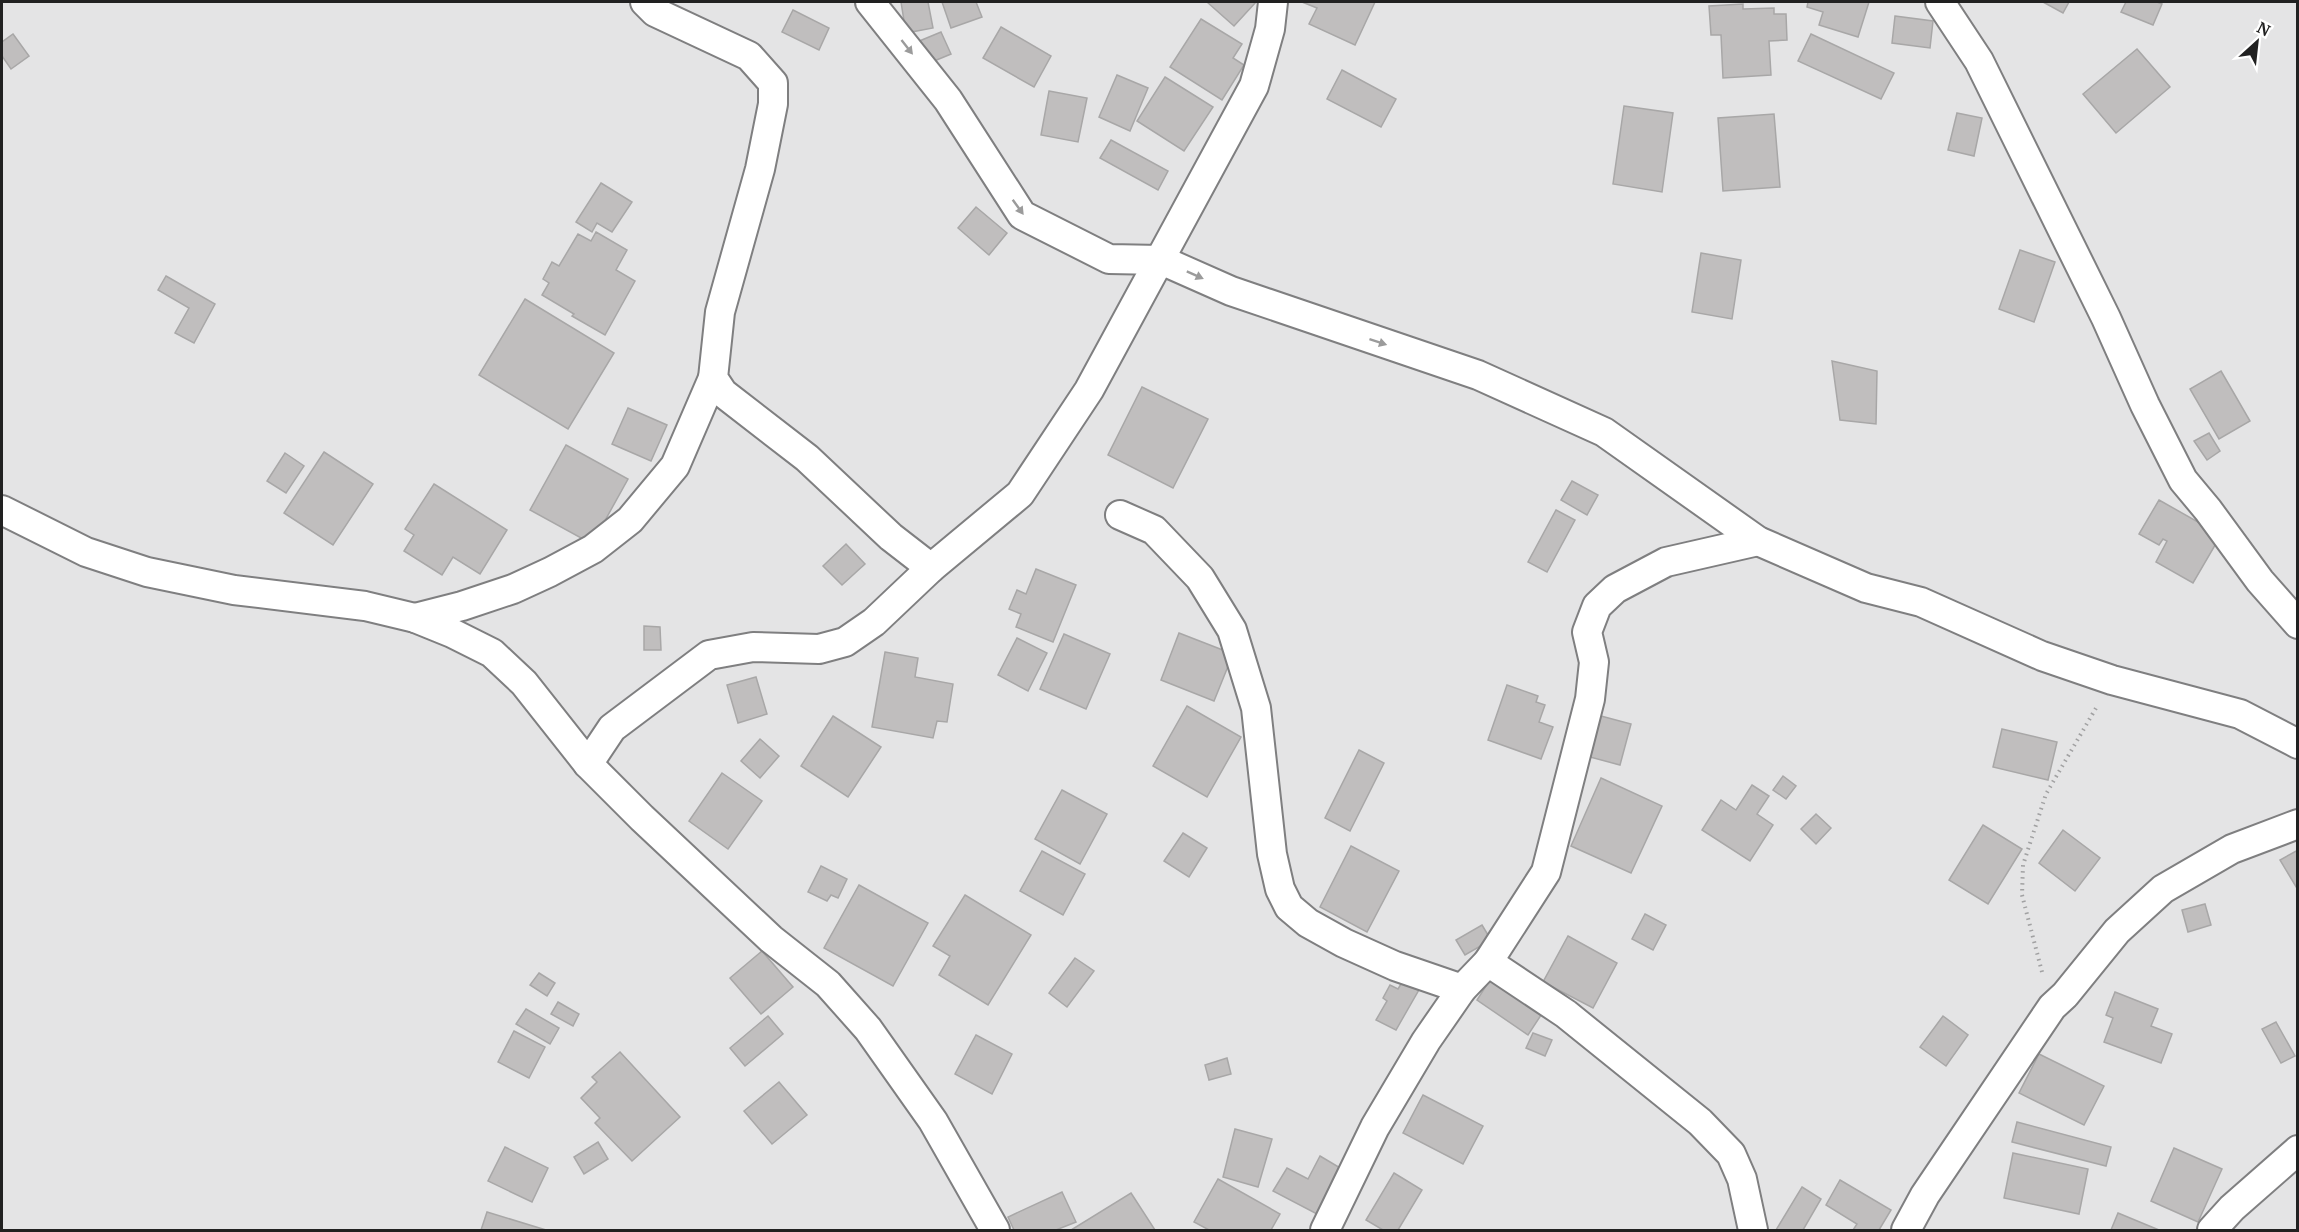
<svg xmlns="http://www.w3.org/2000/svg" width="2299" height="1232" viewBox="0 0 2299 1232" font-family="'PT Serif',serif">
  <style>
    .building { fill: #c0bebe; stroke: #a8a7a7; stroke-width: 1.5 }
    .lines { fill: none; stroke-linecap: round; stroke-linejoin: round }
    .street-casing { stroke: #7f7f80; stroke-width: 32 }
    .path { stroke: #a1a1a2; stroke-width: 4; stroke-dasharray: 1.5 4.5; stroke-linecap: butt }
    .street { stroke: #fff; stroke-width: 28 }
    .oneway { fill: #9b9b9b }
  </style>
  <rect width="100%" height="100%" fill="#e4e4e5"/>
  <!-- building -->
  <g class="building">
    <polygon points="901,2 928,2 933,28 906,33"/>
    <polygon points="942,2 976,2 982,17 951,28"/>
    <polygon points="1207,2 1256,2 1234,26"/>
    <polygon points="1302,2 1375,2 1355,45 1309,24 1317,8"/>
    <polygon points="1808,2 1869,2 1858,37 1819,25 1823,12 1807,7"/>
    <polygon points="2043,2 2069,2 2063,13"/>
    <polygon points="2126,2 2157,2 2162,4 2153,25 2121,12"/>
    <polygon points="1743,4 1743,9 1774,8 1774,14 1786,14 1787,40 1769,41 1771,75 1723,78 1721,35 1711,35 1709,6"/>
    <polygon points="793,10 829,28 819,50 782,32"/>
    <polygon points="1895,16 1933,21 1930,48 1892,43"/>
    <polygon points="1201,19 1242,44 1233,58 1244,65 1222,100 1170,67"/>
    <polygon points="1001,27 1051,56 1034,87 983,58"/>
    <polygon points="941,32 951,54 927,64 917,42"/>
    <polygon points="13,34 29,56 11,69 2,56 2,42"/>
    <polygon points="1811,34 1894,73 1881,99 1798,61"/>
    <polygon points="2137,49 2170,87 2116,133 2083,94"/>
    <polygon points="1342,70 1396,99 1381,127 1327,99"/>
    <polygon points="1117,75 1148,88 1130,131 1099,117"/>
    <polygon points="1165,77 1213,107 1184,151 1137,121"/>
    <polygon points="1049,91 1087,98 1078,142 1041,135"/>
    <polygon points="1624,106 1673,113 1662,192 1613,184"/>
    <polygon points="1957,113 1982,118 1974,156 1948,150"/>
    <polygon points="1774,114 1780,187 1723,191 1718,118"/>
    <polygon points="1111,140 1168,171 1158,190 1100,158"/>
    <polygon points="601,183 632,202 612,232 597,223 592,232 576,222"/>
    <polygon points="976,207 1007,233 989,255 958,228"/>
    <polygon points="596,232 627,250 616,270 635,281 605,335 572,316 574,314 542,295 549,283 543,279 552,262 559,266 578,234 591,241"/>
    <polygon points="2020,250 2055,262 2034,322 1999,309"/>
    <polygon points="1701,253 1741,260 1732,319 1692,312"/>
    <polygon points="166,276 215,304 194,343 175,333 189,308 158,290"/>
    <polygon points="525,299 614,353 568,429 479,375"/>
    <polygon points="1832,361 1877,371 1876,424 1840,420"/>
    <polygon points="2221,371 2250,421 2219,439 2190,389"/>
    <polygon points="1142,387 1208,419 1173,488 1108,455"/>
    <polygon points="628,408 667,425 651,461 612,444"/>
    <polygon points="2209,433 2220,451 2207,460 2194,441"/>
    <polygon points="566,445 628,479 592,544 530,510"/>
    <polygon points="324,452 373,484 333,545 284,513"/>
    <polygon points="285,453 304,466 286,493 267,481"/>
    <polygon points="1572,481 1598,495 1587,515 1561,500"/>
    <polygon points="434,484 507,530 480,574 453,557 442,575 404,551 414,535 405,529"/>
    <polygon points="2159,500 2221,535 2193,583 2156,562 2167,541 2163,539 2159,545 2139,534"/>
    <polygon points="1556,510 1575,520 1547,572 1528,562"/>
    <polygon points="846,544 865,564 842,585 823,566"/>
    <polygon points="1036,569 1076,585 1053,642 1016,627 1021,614 1009,609 1017,590 1026,594"/>
    <polygon points="644,626 660,627 661,650 644,650"/>
    <polygon points="1179,633 1233,654 1214,701 1161,680"/>
    <polygon points="1064,634 1110,654 1086,709 1040,689"/>
    <polygon points="1017,638 1047,653 1028,691 998,675"/>
    <polygon points="885,652 918,658 915,677 953,684 947,722 937,721 933,738 872,727"/>
    <polygon points="756,677 767,714 738,723 727,685"/>
    <polygon points="1507,685 1538,696 1536,702 1545,705 1539,722 1553,727 1541,759 1488,740"/>
    <polygon points="1187,706 1241,737 1207,797 1153,766"/>
    <polygon points="833,716 881,747 848,797 801,766"/>
    <polygon points="1601,716 1631,724 1620,765 1590,757"/>
    <polygon points="2002,729 2057,742 2048,780 1993,767"/>
    <polygon points="760,739 779,756 760,778 741,761"/>
    <polygon points="1359,750 1384,763 1350,831 1325,818"/>
    <polygon points="722,773 762,801 728,849 689,821"/>
    <polygon points="1783,776 1796,786 1786,799 1773,790"/>
    <polygon points="1601,778 1662,806 1631,873 1571,846"/>
    <polygon points="1752,785 1769,796 1757,814 1773,825 1750,861 1702,830 1721,800 1736,810"/>
    <polygon points="1062,790 1107,814 1080,864 1035,839"/>
    <polygon points="1816,814 1831,828 1816,844 1801,829"/>
    <polygon points="1983,825 2022,849 1988,904 1949,880"/>
    <polygon points="2063,830 2100,858 2075,891 2039,863"/>
    <polygon points="1183,833 1207,848 1189,877 1164,861"/>
    <polygon points="1351,846 1399,871 1367,932 1320,907"/>
    <polygon points="2298,850 2298,890 2280,860"/>
    <polygon points="1042,851 1085,874 1063,915 1020,891"/>
    <polygon points="821,866 847,879 838,898 831,895 827,901 808,892"/>
    <polygon points="859,885 928,923 893,986 824,948"/>
    <polygon points="965,895 1031,935 988,1005 939,975 950,956 933,946"/>
    <polygon points="2205,904 2211,925 2188,932 2182,910"/>
    <polygon points="1645,914 1666,925 1653,950 1632,939"/>
    <polygon points="1482,925 1491,940 1465,955 1456,940"/>
    <polygon points="1568,936 1617,963 1593,1008 1543,982"/>
    <polygon points="762,951 793,987 761,1014 730,978"/>
    <polygon points="1075,958 1094,971 1067,1007 1049,993"/>
    <polygon points="539,973 555,983 547,996 530,985"/>
    <polygon points="1493,975 1545,1009 1528,1035 1477,1000"/>
    <polygon points="1404,979 1420,988 1396,1030 1376,1020 1387,1001 1383,998 1390,985 1398,989"/>
    <polygon points="2115,992 2158,1009 2151,1026 2172,1034 2161,1063 2104,1042 2113,1018 2106,1015"/>
    <polygon points="558,1002 579,1014 573,1026 551,1014"/>
    <polygon points="526,1009 559,1028 550,1044 516,1024"/>
    <polygon points="768,1016 783,1034 745,1066 730,1048"/>
    <polygon points="1943,1016 1968,1035 1946,1066 1920,1047"/>
    <polygon points="2276,1022 2295,1056 2281,1063 2262,1029"/>
    <polygon points="514,1031 545,1047 529,1078 498,1062"/>
    <polygon points="1533,1033 1552,1040 1545,1056 1526,1048"/>
    <polygon points="976,1035 1012,1054 992,1094 955,1074"/>
    <polygon points="620,1052 680,1117 632,1161 595,1123 600,1118 581,1098 597,1082 592,1077"/>
    <polygon points="2039,1054 2104,1086 2084,1125 2019,1093"/>
    <polygon points="1227,1058 1231,1074 1209,1080 1205,1065"/>
    <polygon points="779,1082 807,1115 772,1144 744,1111"/>
    <polygon points="1423,1095 1483,1126 1463,1164 1403,1133"/>
    <polygon points="2017,1122 2111,1147 2106,1166 2012,1142"/>
    <polygon points="1235,1129 1272,1139 1258,1187 1223,1177"/>
    <polygon points="598,1142 608,1159 584,1174 574,1157"/>
    <polygon points="505,1147 548,1168 532,1202 488,1181"/>
    <polygon points="2174,1148 2222,1169 2198,1222 2151,1201"/>
    <polygon points="2013,1153 2088,1169 2079,1214 2004,1198"/>
    <polygon points="1320,1156 1342,1169 1317,1214 1273,1191 1287,1168 1308,1179"/>
    <polygon points="1394,1173 1422,1190 1398,1230 1383,1230 1366,1220"/>
    <polygon points="1218,1179 1280,1214 1271,1230 1209,1230 1194,1222"/>
    <polygon points="1840,1180 1891,1210 1879,1230 1853,1230 1857,1224 1826,1205"/>
    <polygon points="1802,1187 1821,1199 1803,1230 1776,1230"/>
    <polygon points="1062,1192 1076,1222 1056,1230 1014,1230 1008,1217"/>
    <polygon points="1131,1193 1155,1230 1071,1230"/>
    <polygon points="487,1212 546,1230 481,1230"/>
    <polygon points="2118,1213 2159,1230 2111,1230"/>
  </g>
  <g class="lines">
    <defs>
      <g id="street">
        <polyline points="645,2 655,12 749,56 773,83 773,104 760,169 720,312 713,378 723,393 807,458 891,537 931,568"/>
        <polyline points="870,2 948,100 1022,215 1109,259 1161,260 1231,291 1478,375 1604,432 1758,541 1866,588 1921,602 2042,656 2112,680 2240,714 2298,744"/>
        <polyline points="1940,2 1979,61 2106,318 2145,405 2183,480 2208,510 2260,581 2298,624"/>
        <polyline points="2,510 86,552 147,572 234,590 365,606 415,618 452,633 492,653 524,683 588,764 642,818 771,939 828,984 868,1029 933,1121 995,1230"/>
        <polyline points="1120,515 1154,530 1200,578 1232,630 1256,708 1272,854 1280,889 1289,907 1308,923 1344,943 1395,966 1462,989"/>
        <polyline points="415,618 462,606 513,589 550,572 593,549 630,520 675,466 713,378"/>
        <polyline points="588,764 612,728 709,655 753,647 819,649 845,642 874,622 931,568 1020,494 1089,390 1254,86 1270,29 1273,2"/>
        <polyline points="1488,962 1566,1014 1700,1122 1731,1154 1742,1179 1753,1230"/>
        <polyline points="1325,1230 1375,1127 1426,1041 1462,989 1488,962 1546,872 1590,699 1594,662 1587,632 1597,606 1615,589 1666,562 1758,541"/>
        <polyline points="1906,1230 1925,1195 2052,1007 2065,995 2117,931 2163,889 2232,849 2298,824"/>
        <polyline points="2212,1230 2232,1208 2298,1150"/>
      </g>
    </defs>
    <!-- street casing -->
    <use href="#street" class="street-casing"/>
    <!-- path -->
    <polyline class="path" points="2042,972 2022,895 2023,865 2046,794 2096,708"/>
    <!-- street -->
    <use href="#street" class="street"/>
  </g>
  <!-- one-way arrows -->
  <defs><path id="oneway-solid" d="M-6-.8H1V-3.2L6.5 0L1 3.2V.8H-6Z" transform="scale(1.5)"/></defs>
  <g class="oneway">
    <use href="#oneway-solid" transform="translate(907 47) rotate(52)"/>
    <use href="#oneway-solid" transform="translate(1018 207) rotate(54)"/>
    <use href="#oneway-solid" transform="translate(1195 275) rotate(24)"/>
    <use href="#oneway-solid" transform="translate(1378 342) rotate(18)"/>
  </g>
  <!-- border -->
  <rect width="2299" height="1232" fill="none" stroke="#212121" stroke-width="6"/>
  <!-- north arrow -->
  <g transform="translate(2257 42) rotate(27)" stroke="#ffffff" stroke-width="4.5" paint-order="stroke">
  <path d="M0-4.5L10 22L0 15L-10 22Z" fill="#212121"/>
  <text y="-9" font-size="16" font-weight="bold" text-anchor="middle" fill="#212121">N</text>
  </g>
</svg>
